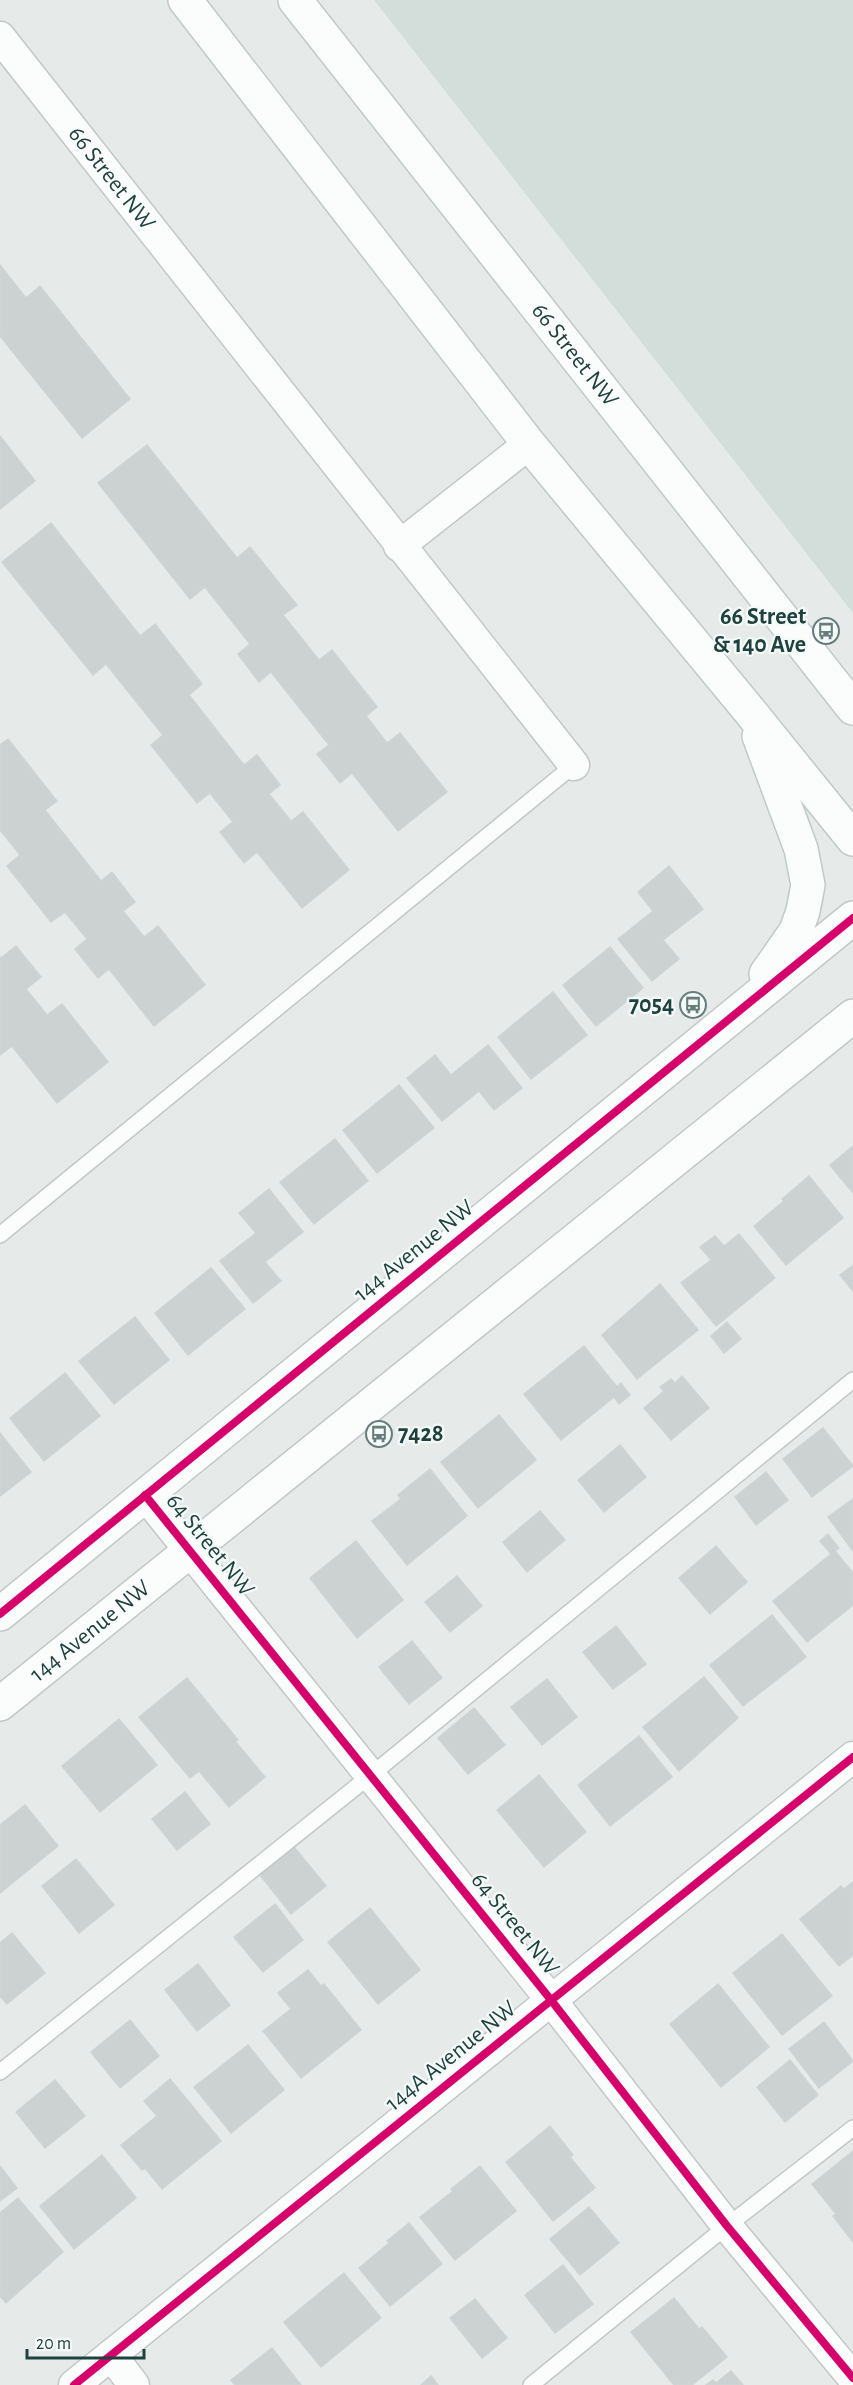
<svg xmlns="http://www.w3.org/2000/svg" width="853" height="2385" viewBox="0 0 853 2385" font-family="'Alegreya Sans',sans-serif">
  <style>
    .built { fill: #d3dedb }
    .building { fill: #ccd2d1; stroke: #ced4d3; stroke-width: 1.5 }
    .lines { fill: none; stroke-linecap: round; stroke-linejoin: round }
    .lane-casing { stroke: #c3c8c7; stroke-width: 18 }
    .street-casing { stroke: #c3c8c7; stroke-width: 33 }
    .secondary-casing { stroke: #c1c9c8; stroke-width: 36 }
    .lane { stroke: #fbfcfc; stroke-width: 15 }
    .street { stroke: #fbfcfc; stroke-width: 30 }
    .secondary { stroke: #fbfcfc; stroke-width: 33 }
    .cycleway-casing { stroke: #f4faf8; stroke-width: 11 }
    .cycleway { stroke: #d6006c; stroke-width: 8 }
    .labels { text-anchor: middle; dominant-baseline: central; stroke-width: 4.5; stroke-linejoin: round; paint-order: stroke }
    .street-label { font-size: 24px; fill: #20423f; stroke: #f4faf8 }
    .poi-label { font-size: 24px; font-weight: bold; fill: #20423f; stroke: #f4faf8; text-anchor: end }
  </style>
  <rect width="100%" height="100%" fill="#e6ebea"/>
  <!-- built -->
  <polygon class="built" points="374,0 853,0 853,613"/>
  <!-- building -->
  <g class="building">
    <polygon points="0,265 26,298 40,286 130,399 82,438 0,336"/>
    <polygon points="0,436 35,481 0,509"/>
    <polygon points="147,445 237,558 250,547 297,605 283,615 319,660 332,650 377,707 366,716 387,743 400,733 447,792 398,831 352,773 340,783 317,754 329,745 271,672 259,682 238,654 250,644 205,587 190,599 98,483"/>
    <polygon points="51,523 140,636 155,624 202,684 189,695 244,765 257,755 280,785 269,794 291,821 303,812 349,870 302,908 257,852 244,863 220,832 233,822 210,793 197,803 151,745 163,735 106,664 93,675 2,562"/>
    <polygon points="8,739 57,801 45,810 101,881 112,872 135,902 123,911 144,937 158,926 205,985 154,1026 109,969 98,978 75,949 87,939 65,912 51,922 7,866 20,855 0,830 0,745"/>
    <polygon points="669,866 703,909 663,940 679,959 652,981 618,939 653,911 638,892"/>
    <polygon points="16,946 41,977 26,989 47,1015 62,1004 108,1062 57,1103 12,1046 0,1055 0,957 1,958"/>
    <polygon points="610,947 643,988 596,1026 563,985"/>
    <polygon points="553,992 587,1035 531,1079 498,1037"/>
    <polygon points="488,1045 522,1088 494,1110 479,1091 442,1121 407,1078 435,1055 451,1075"/>
    <polygon points="399,1085 434,1128 377,1173 343,1130"/>
    <polygon points="335,1139 368,1181 314,1224 280,1182"/>
    <polygon points="853,1146 853,1193 830,1165"/>
    <polygon points="809,1176 843,1218 786,1265 754,1226 784,1201 782,1199"/>
    <polygon points="269,1189 303,1232 265,1262 281,1281 253,1303 220,1261 256,1233 239,1213"/>
    <polygon points="739,1234 775,1278 716,1326 681,1283 711,1260 700,1247 715,1236 724,1246"/>
    <polygon points="853,1265 853,1291 840,1275"/>
    <polygon points="211,1268 245,1309 188,1355 155,1313"/>
    <polygon points="660,1284 698,1330 637,1379 602,1335"/>
    <polygon points="135,1317 169,1360 114,1404 79,1361"/>
    <polygon points="727,1322 741,1339 724,1353 711,1336"/>
    <polygon points="584,1346 617,1387 621,1383 630,1395 619,1404 614,1397 561,1440 524,1394"/>
    <polygon points="65,1373 100,1416 44,1461 10,1418"/>
    <polygon points="682,1376 709,1408 671,1440 644,1408 664,1391 660,1387 671,1379 675,1383"/>
    <polygon points="499,1415 536,1460 478,1508 441,1462"/>
    <polygon points="823,1428 853,1466 812,1497 783,1459"/>
    <polygon points="0,1433 31,1472 0,1496"/>
    <polygon points="620,1445 646,1477 604,1512 578,1480"/>
    <polygon points="430,1469 467,1516 407,1565 372,1521 401,1499 398,1495"/>
    <polygon points="766,1472 788,1500 756,1525 735,1497"/>
    <polygon points="853,1499 853,1551 828,1517"/>
    <polygon points="540,1511 565,1540 527,1572 503,1542"/>
    <polygon points="828,1534 839,1548 835,1551 853,1573 853,1605 807,1642 773,1601 831,1554 820,1541"/>
    <polygon points="356,1541 403,1600 357,1638 310,1578"/>
    <polygon points="716,1546 747,1582 710,1614 679,1578"/>
    <polygon points="457,1576 482,1606 450,1632 425,1602"/>
    <polygon points="772,1615 806,1657 743,1706 710,1665"/>
    <polygon points="616,1626 646,1664 613,1689 583,1652"/>
    <polygon points="412,1641 442,1678 409,1704 379,1667"/>
    <polygon points="704,1677 738,1718 679,1771 643,1727"/>
    <polygon points="187,1678 238,1740 235,1741 265,1777 229,1807 199,1771 190,1778 139,1717"/>
    <polygon points="547,1679 577,1717 542,1745 511,1707"/>
    <polygon points="474,1708 505,1745 468,1774 438,1738"/>
    <polygon points="119,1719 157,1765 100,1812 62,1766"/>
    <polygon points="639,1736 672,1777 610,1826 578,1785"/>
    <polygon points="539,1775 586,1832 544,1867 497,1810"/>
    <polygon points="185,1792 210,1824 177,1850 152,1819"/>
    <polygon points="25,1805 58,1846 0,1893 0,1825"/>
    <polygon points="294,1847 326,1886 291,1914 260,1875"/>
    <polygon points="76,1859 114,1905 79,1933 42,1886"/>
    <polygon points="853,1882 853,1955 839,1966 800,1919 841,1886 844,1889"/>
    <polygon points="275,1904 303,1940 263,1972 234,1937"/>
    <polygon points="370,1908 420,1970 378,2004 328,1942"/>
    <polygon points="12,1933 45,1973 7,2004 0,1996 0,1943"/>
    <polygon points="782,1934 832,1996 782,2035 733,1973"/>
    <polygon points="198,1964 230,2005 197,2031 165,1990"/>
    <polygon points="308,1970 321,1986 324,1984 361,2030 301,2078 263,2031 291,2009 278,1993"/>
    <polygon points="718,1984 769,2047 721,2087 670,2024"/>
    <polygon points="130,2020 159,2056 120,2088 91,2052"/>
    <polygon points="824,2022 853,2061 819,2088 789,2049"/>
    <polygon points="248,2045 284,2090 231,2133 194,2087"/>
    <polygon points="790,2060 818,2095 785,2122 757,2087"/>
    <polygon points="170,2079 221,2141 162,2189 145,2168 142,2170 121,2145 157,2116 144,2101"/>
    <polygon points="55,2080 85,2116 45,2148 16,2112"/>
    <polygon points="550,2126 573,2155 570,2157 595,2188 553,2221 506,2162"/>
    <polygon points="853,2151 853,2242 833,2216 836,2214 812,2184"/>
    <polygon points="102,2155 136,2198 74,2249 40,2206"/>
    <polygon points="0,2166 17,2188 0,2201"/>
    <polygon points="480,2166 516,2211 455,2260 420,2217 453,2191 451,2189"/>
    <polygon points="18,2198 63,2252 6,2303 0,2296 0,2213"/>
    <polygon points="589,2207 619,2243 580,2275 550,2239"/>
    <polygon points="409,2223 442,2264 390,2306 359,2268 389,2243 387,2241"/>
    <polygon points="563,2265 593,2304 555,2333 525,2295"/>
    <polygon points="344,2273 381,2318 321,2367 284,2322"/>
    <polygon points="674,2298 699,2329 702,2327 727,2357 692,2385 674,2385 631,2332"/>
    <polygon points="475,2299 507,2338 482,2358 450,2318"/>
    <polygon points="272,2348 301,2385 235,2385 231,2380"/>
    <polygon points="731,2371 743,2385 706,2385 713,2380 716,2383"/>
    <polygon points="431,2376 438,2385 421,2385"/>
  </g>
  <g class="lines">
    <defs>
      <g id="lane">
        <polyline points="0,1235 574,765"/>
        <polyline points="0,2072 371,1775 853,1380"/>
        <polyline points="531,2385 727,2226 853,2128"/>
      </g>
      <g id="street">
        <path id="s1" d="M0,37l574,728"/>
        <polyline points="399,546 529,444"/>
        <polyline points="145,1495 551,2000 727,2226 853,2378"/>
        <polyline points="111,2355 134,2385"/>
        <polyline points="74,2385 853,1757"/>
      </g>
      <g id="secondary">
        <polyline points="185,0 529,444 748,709 853,839"/>
        <path id="s2" d="M295,0l558,708"/>
        <polyline points="759,736 801,849 808,885 803,911 796,931 766,974"/>
        <polyline points="0,1614 853,918"/>
        <path id="s3" d="M0,1704l853,-688"/>
      </g>
    </defs>
    <!-- lane casing -->
    <use href="#lane" class="lane-casing"/>
    <!-- street casing -->
    <use href="#street" class="street-casing"/>
    <!-- secondary casing -->
    <use href="#secondary" class="secondary-casing"/>
    <!-- lane -->
    <use href="#lane" class="lane"/>
    <!-- street -->
    <use href="#street" class="street"/>
    <!-- secondary -->
    <use href="#secondary" class="secondary"/>
    <defs>
      <g id="cycleway">
        <polyline points="145,1495 551,2000 727,2226 853,2378"/>
        <polyline points="0,1614 853,918"/>
        <polyline points="74,2385 853,1757"/>
      </g>
    </defs>
    <!-- cycleway casing -->
    <use href="#cycleway" class="cycleway-casing"/>
    <!-- cycleway -->
    <use href="#cycleway" class="cycleway"/>
  </g>
  <!-- icons -->
  <defs>
    <symbol id="bus-ring" viewBox="-11 -11 22 22"><circle r="9.5" fill="#f4faf8" stroke="#657d7b" stroke-width="1.5"/><path d="M-5-6H5V4H4V6H2V4H-2V6H-4V4H-5ZM-3.5-4V0h7V-4ZM-3.5 1.2v1.5H-2V1.2ZM2 1.2v1.5H3.5V1.2Z" fill="#657d7b"/></symbol>
  </defs>
  <g fill-rule="evenodd">
    <use href="#bus-ring" x="811" y="616" width="30" height="30"/>
    <use href="#bus-ring" x="678" y="990" width="30" height="30"/>
    <use href="#bus-ring" x="364" y="1419" width="30" height="30"/>
  </g>
  <g class="labels">
    <!-- street labels -->
    <g class="street-label">
      <text stroke="none"><textPath href="#s1" startOffset="180">66 Street NW</textPath></text>
      <text stroke="none"><textPath href="#s2" startOffset="452">66 Street NW</textPath></text>
      <text transform="translate(414 1251) rotate(-39)">144 Avenue NW</text>
      <text transform="translate(210 1545) rotate(51)">64 Street NW</text>
      <text stroke="none"><textPath href="#s3" startOffset="116">144 Avenue NW</textPath></text>
      <text transform="translate(515 1924) rotate(51)">64 Street NW</text>
      <text transform="translate(451 2056) rotate(-39)">144A Avenue NW</text>
    </g>
    <!-- poi labels -->
    <g class="poi-label">
      <text x="806" y="617">66 Street<tspan x="806" dy="28">&amp; 140 Ave</tspan></text>
      <text x="674" y="1005">7054</text>
      <text x="398" y="1434" text-anchor="start">7428</text>
    </g>
  </g>
  <!-- scale -->
  <path d="M27 2349v9h117v-9" fill="none" stroke="#20423f" stroke-width="3"/>
  <text x="36" y="2349" font-size="18" fill="#20423f" stroke="#f4faf8" stroke-width="4.5" paint-order="stroke">20 m</text>
</svg>
